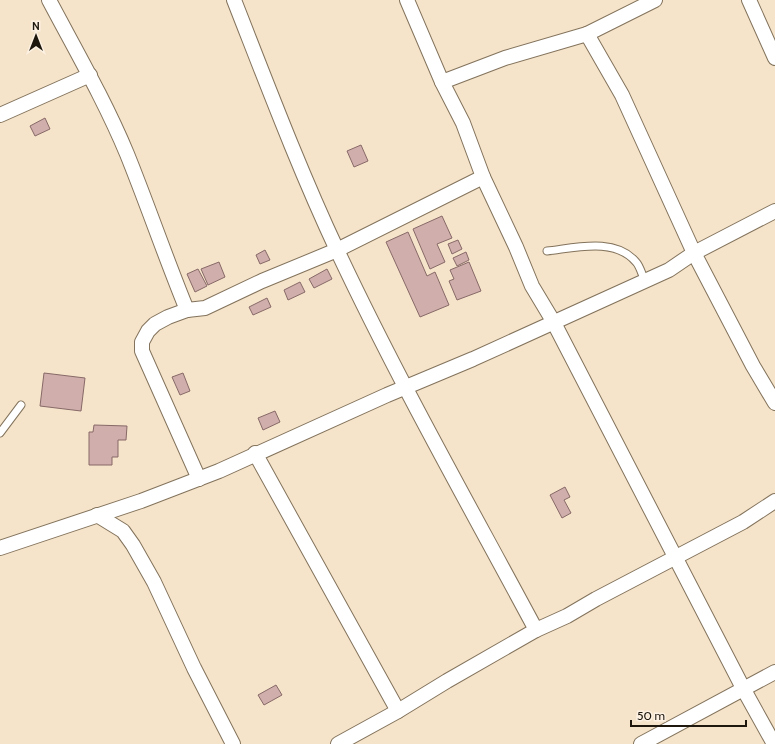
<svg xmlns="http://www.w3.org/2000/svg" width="775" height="744" viewBox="0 0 775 744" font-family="Cabin,sans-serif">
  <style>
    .building { fill: #d0aeac; stroke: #876967 }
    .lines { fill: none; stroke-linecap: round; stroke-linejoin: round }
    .service-casing { stroke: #83735c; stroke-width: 9 }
    .minor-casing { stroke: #83735c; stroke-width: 16 }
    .service { stroke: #fff; stroke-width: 7 }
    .minor { stroke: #fff; stroke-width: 14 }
  </style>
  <rect width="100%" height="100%" fill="#f5e3ca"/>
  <!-- building -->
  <g class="building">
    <polygon points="45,118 50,129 35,136 30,126"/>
    <polygon points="361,145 368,161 354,167 347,151"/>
    <polygon points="442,216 452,238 437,244 445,262 430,269 413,229"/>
    <polygon points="408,232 427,276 435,272 449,305 420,317 386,242"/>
    <polygon points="458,240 462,249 452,254 448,244"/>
    <polygon points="265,250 270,260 260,264 256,255"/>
    <polygon points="466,252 469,260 457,266 453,258"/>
    <polygon points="219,262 225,277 208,285 201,269"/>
    <polygon points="469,262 481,291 457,300 449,281 454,279 450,270"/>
    <polygon points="198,269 207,286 195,292 187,274"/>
    <polygon points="327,269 332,279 314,288 309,279"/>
    <polygon points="300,282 305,292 288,300 284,290"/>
    <polygon points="267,298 271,307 253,315 249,307"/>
    <polygon points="44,373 85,378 81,411 40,406"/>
    <polygon points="183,373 190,391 180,395 172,377"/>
    <polygon points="275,411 280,422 263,430 258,418"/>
    <polygon points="94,425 127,426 126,440 118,440 118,457 112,457 112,465 89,465 89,432 93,432"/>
    <polygon points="565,487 570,497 564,500 571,513 562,518 550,495"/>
    <polygon points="276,685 282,695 264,705 258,695"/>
  </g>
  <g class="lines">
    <defs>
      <g id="service">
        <path d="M547,251c28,-3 68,-14 89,11 4,4 6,13 9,19"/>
        <polyline points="0,433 21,405"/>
      </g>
      <g id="minor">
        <path d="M49,0c27,51 56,101 78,154 21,52 39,105 60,156"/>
        <path d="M234,0c33,84 65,169 103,250 61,130 132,255 199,380"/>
        <polyline points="407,0 442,82 463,123 483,177 516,247 532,286 553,321 744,690 774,744"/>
        <polyline points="749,0 775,58"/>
        <polyline points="587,34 655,0"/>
        <polyline points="442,82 505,58 587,34 622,95 694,253 753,366 775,403"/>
        <polyline points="0,115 90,75"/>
        <polyline points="255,453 398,711"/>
        <polyline points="199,479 142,351 142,342 148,331 155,324 168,317 187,310 205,308 262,281 337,250 483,177"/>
        <polyline points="97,515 123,531 133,545 154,582 194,668 233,744"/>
        <polyline points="0,548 141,501 219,471 387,395 473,359 669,270 694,253 775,211"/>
        <polyline points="338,744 398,711 447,681 536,630 567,616 596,599 743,522 775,501"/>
        <polyline points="641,744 775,672"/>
      </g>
    </defs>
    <!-- service casing -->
    <use href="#service" class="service-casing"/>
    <!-- minor casing -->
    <use href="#minor" class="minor-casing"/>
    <!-- service -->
    <use href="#service" class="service"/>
    <!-- minor -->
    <use href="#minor" class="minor"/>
  </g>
  <!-- north arrow -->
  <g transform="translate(36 36)" stroke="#fcf1e2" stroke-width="3" paint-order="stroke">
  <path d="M0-3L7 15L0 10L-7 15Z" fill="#1d170e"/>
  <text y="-6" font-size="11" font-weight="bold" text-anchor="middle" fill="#1d170e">N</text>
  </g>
  <!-- scale -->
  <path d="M631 720v6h115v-6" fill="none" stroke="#1d170e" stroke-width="2"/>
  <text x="637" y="720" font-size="12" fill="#1d170e" stroke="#fcf1e2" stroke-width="3" paint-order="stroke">50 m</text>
</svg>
